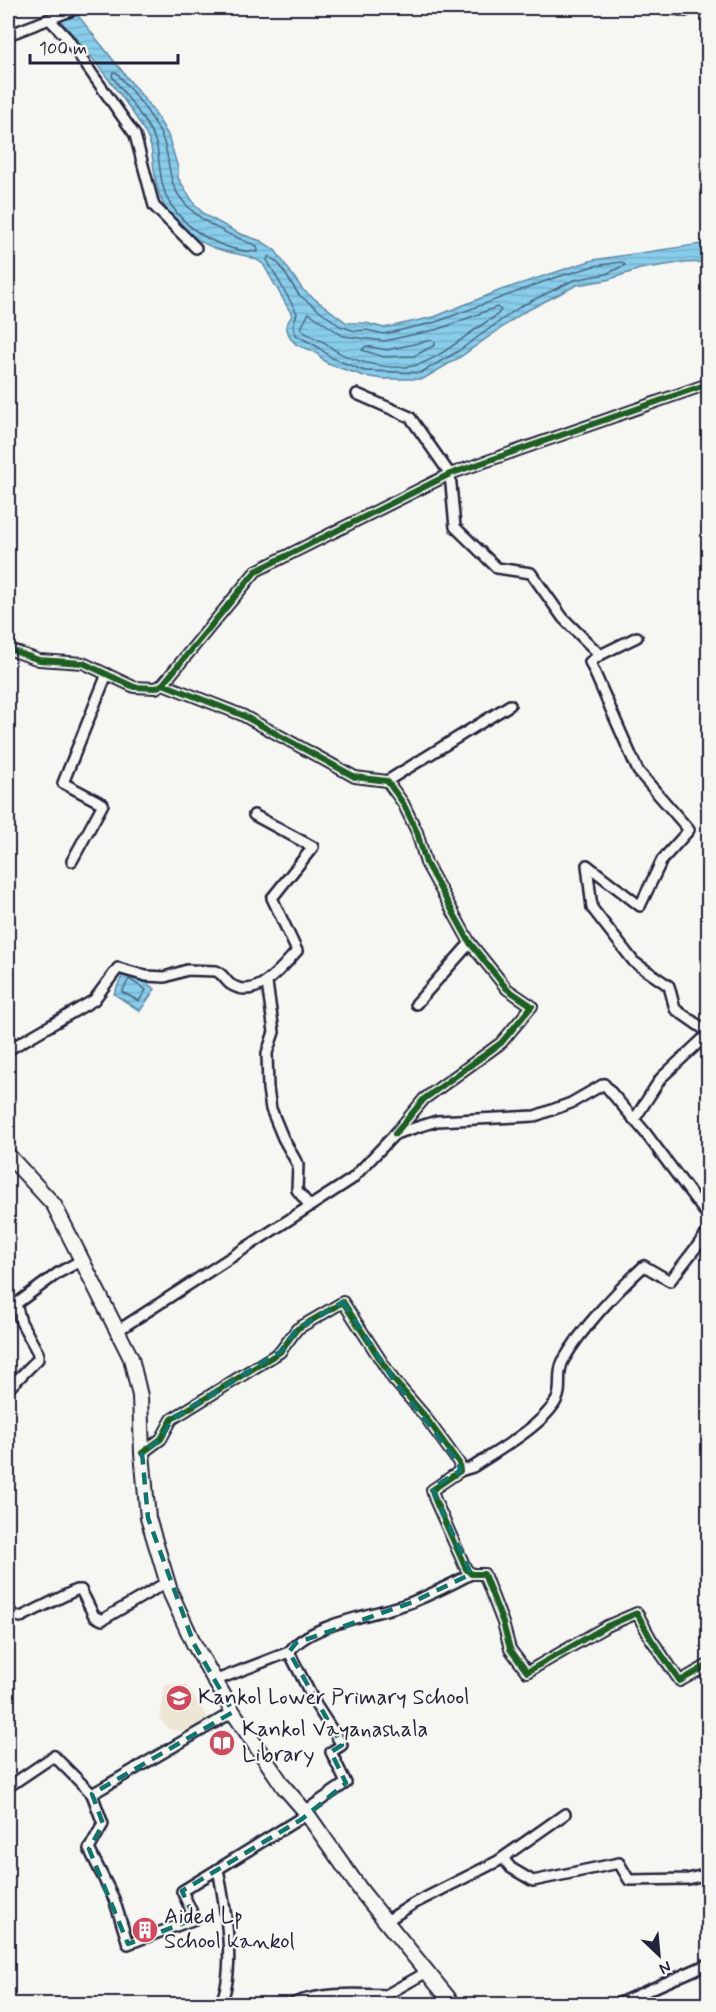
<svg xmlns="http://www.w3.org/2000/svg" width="716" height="2012" viewBox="0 0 716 2012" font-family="Mynerve,sans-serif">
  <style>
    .built { fill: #ede6d4 }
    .water { fill: url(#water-rules); stroke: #5f89a4; stroke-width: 1.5 }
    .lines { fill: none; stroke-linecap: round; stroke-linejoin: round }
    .shore { stroke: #4b6681; stroke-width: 1.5 }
    .street-casing { stroke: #22223b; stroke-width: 14 }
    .secondary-casing { stroke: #22223b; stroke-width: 18 }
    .street { stroke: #f6f6f2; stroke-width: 9 }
    .secondary { stroke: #f6f6f2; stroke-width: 14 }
    .cycleway-casing { stroke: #f6f6f2; stroke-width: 10 }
    .cycleway { stroke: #1b5e20; stroke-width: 6 }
    .marked { fill: none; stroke: #0f766e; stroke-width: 4.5; stroke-dasharray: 12 8; stroke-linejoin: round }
    .labels { text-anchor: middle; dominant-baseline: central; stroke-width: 4.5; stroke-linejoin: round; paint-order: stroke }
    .poi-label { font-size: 22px; fill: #22223b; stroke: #f6f6f2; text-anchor: start }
  </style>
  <defs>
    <pattern id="water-rules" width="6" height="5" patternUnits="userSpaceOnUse" patternTransform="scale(1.5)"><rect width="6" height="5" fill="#88cdea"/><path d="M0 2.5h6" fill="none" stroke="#75b0ca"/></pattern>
  </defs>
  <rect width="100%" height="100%" fill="#f6f6f2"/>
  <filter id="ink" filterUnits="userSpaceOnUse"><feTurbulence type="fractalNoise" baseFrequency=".0167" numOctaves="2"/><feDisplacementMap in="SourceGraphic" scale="12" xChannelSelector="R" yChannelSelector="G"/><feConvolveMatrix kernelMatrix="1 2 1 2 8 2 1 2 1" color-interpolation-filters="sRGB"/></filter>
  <g filter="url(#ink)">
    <!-- built -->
    <polygon class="built" points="165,1685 186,1685 211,1722 191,1733 169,1729 160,1719"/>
    <!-- water -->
    <g class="water">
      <path d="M48,8h24l81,102 15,25 10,33v10l17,27 10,10 33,18 23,8 14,9 28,40 44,33h19l18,5 50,-11 67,-27 92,-30 115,-17v19l-29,1 -39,6 -33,11 -30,5 -53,27 -64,45 -37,22h-40l-19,-3 -36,-12 -13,-12 -18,-7 -7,-7 -4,-12 6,-11 -29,-51c-11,-9 -25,-9 -39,-13 -22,-5 -45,-23 -58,-42 -11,-17 -12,-43 -15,-62 -6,-27 -81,-118 -103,-139z"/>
      <polygon points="125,969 155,989 140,1011 114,994"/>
    </g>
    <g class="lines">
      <!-- shore -->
      <g class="shore">
        <path d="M113,72l4,1c16,20 34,40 45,64 6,14 6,30 10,44 11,35 54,53 85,65l1,6c-33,0 -69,-19 -87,-47 -11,-16 -11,-40 -14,-58 -4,-20 -33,-53 -45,-71z"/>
        <polygon points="269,256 279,264 299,295 340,326 355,331 366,330 384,334 436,322 551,279 594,266 622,262 625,265 606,274 574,280 521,306 457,352 420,373 365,371 332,358 318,347 296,335 293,326 297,313 267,260"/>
        <path d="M497,307l4,3 -5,6c-24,13 -54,42 -79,49 -25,7 -71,-4 -89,-20 -8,-7 -22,-8 -27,-17l8,-15 34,23 41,5 55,-12z"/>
        <polygon points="432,340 435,342 435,345 414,356 384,357 362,350 366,346 387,350"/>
        <polygon points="129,979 146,990 139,1001 122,992"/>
      </g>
      <defs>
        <g id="street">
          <polyline points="672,8 685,11 691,8"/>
          <polyline points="50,20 67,38 135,135 154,206 196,248"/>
          <polyline points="8,35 78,8"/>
          <polyline points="357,394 410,417 450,474 455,527 497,568 531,573 563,618 600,655 637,637"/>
          <polyline points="8,649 39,660 83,663 134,687 156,688 163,684 242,715 355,777 387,781 403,803 417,832 426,863 470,943 507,989 532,1006 501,1043 424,1099 395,1134"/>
          <polyline points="600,655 590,662 638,771 689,830 662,860 640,906 587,865 592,908 634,962 669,986 675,1009 708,1032"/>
          <polyline points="163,684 256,571 450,474 702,386"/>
          <polyline points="387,781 510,705"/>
          <polyline points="72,861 103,804 63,783 107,674"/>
          <polyline points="267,983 274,1032 267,1053 268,1089 271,1109 283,1138 298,1165 297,1190 309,1205"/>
          <polyline points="416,1004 470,943"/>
          <path d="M8,1050l86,-50 24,-32 28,8 19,1 22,-7 29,1c7,3 9,9 14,13 27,18 52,-17 67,-33l-25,-53 41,-51 -59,-32"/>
          <polyline points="634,1120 661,1078 708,1034"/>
          <polyline points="117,1331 352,1179 395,1134 437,1121 535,1116 571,1103 604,1084 644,1131 704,1211 708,1213"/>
          <polyline points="8,1389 38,1359 38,1353 21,1322 16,1304 58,1273 82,1260"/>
          <polyline points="142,1453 161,1439 172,1419 280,1352 297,1329 343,1302 393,1379 424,1415 459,1463 460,1471 432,1490 435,1500 466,1569 471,1574 484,1574 503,1623 510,1649 527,1672 607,1626 637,1613 651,1639 680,1681 708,1665"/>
          <path d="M460,1471l13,-4c24,-16 69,-41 83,-66 7,-11 0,-27 7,-40 18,-32 54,-70 81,-95l26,15 38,-49"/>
          <polyline points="8,1607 12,1615 21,1617 76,1590 81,1590 94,1616 102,1620 167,1582"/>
          <polyline points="289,1652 316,1705 342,1745 331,1752 346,1783 305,1811"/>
          <path d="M214,1681l75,-29c22,-30 89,-37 123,-50 20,-8 40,-18 59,-28"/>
          <polyline points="8,1787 54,1756 92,1794 233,1712"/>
          <polyline points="92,1794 103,1824 89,1849 114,1899 128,1944 195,1919 182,1891 218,1869"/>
          <polyline points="503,1858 511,1868 533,1881 619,1863 629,1880 688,1879 708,1874"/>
          <polyline points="385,1922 413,1904 498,1861 565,1814"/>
          <path d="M220,2004c17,-32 5,-99 -2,-135l89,-55"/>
          <path d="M292,2004c29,-12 63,-10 94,-9"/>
          <polyline points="390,2004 386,1995 427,1972"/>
          <polyline points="617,2004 708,1964"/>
        </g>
        <polyline id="secondary" points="8,1155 54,1205 131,1358 140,1396 142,1453 148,1518 171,1594 194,1644 233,1712 284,1787 305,1811 362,1892 453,2004"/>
      </defs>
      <!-- street casing -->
      <use href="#street" class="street-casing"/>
      <!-- secondary casing -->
      <use href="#secondary" class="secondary-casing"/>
      <!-- street -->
      <use href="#street" class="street"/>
      <!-- secondary -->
      <use href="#secondary" class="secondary"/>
      <defs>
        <g id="cycleway">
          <polyline points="8,649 39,660 83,663 134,687 156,688 163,684 242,715 355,777 387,781 403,803 417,832 426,863 470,943 507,989 532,1006 501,1043 424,1099 395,1134"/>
          <polyline points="163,684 256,571 450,474 702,386"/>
          <polyline points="142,1453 161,1439 172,1419 280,1352 297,1329 343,1302 393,1379 424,1415 459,1463 460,1471 432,1490 435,1500 466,1569 471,1574 484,1574 503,1623 510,1649 527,1672 607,1626 637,1613 651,1639 680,1681 708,1665"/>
        </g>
      </defs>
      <!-- cycleway casing -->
      <use href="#cycleway" class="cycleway-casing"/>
      <!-- cycleway -->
      <use href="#cycleway" class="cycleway"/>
    </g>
  </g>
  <!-- marked area -->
  <path class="marked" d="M343,1302l50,77 66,84 1,8 -28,17 39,86 -58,28 -117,41 -7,9 53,93 -11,7 15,31 -44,36 -120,72 13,28 -67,25 -39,-95 14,-25 -11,-30 141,-82 -39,-68 -46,-126 -6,-65 19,-14 11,-20 108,-67 17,-23z"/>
  <!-- icons -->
  <defs>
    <symbol id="school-disc" viewBox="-11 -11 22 22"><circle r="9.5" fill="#d1495b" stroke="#f6f6f2"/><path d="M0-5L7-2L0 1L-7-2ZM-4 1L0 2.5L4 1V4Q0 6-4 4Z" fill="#fff"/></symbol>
    <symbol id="library-disc" viewBox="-11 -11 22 22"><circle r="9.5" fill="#d1495b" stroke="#f6f6f2"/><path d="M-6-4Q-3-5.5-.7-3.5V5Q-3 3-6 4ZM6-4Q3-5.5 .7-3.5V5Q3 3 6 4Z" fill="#fff"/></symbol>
    <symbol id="building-disc" viewBox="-11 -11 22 22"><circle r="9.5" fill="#d1495b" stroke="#f6f6f2"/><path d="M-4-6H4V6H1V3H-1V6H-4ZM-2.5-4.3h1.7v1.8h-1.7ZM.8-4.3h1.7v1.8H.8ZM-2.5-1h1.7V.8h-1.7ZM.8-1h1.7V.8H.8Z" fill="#fff"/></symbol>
  </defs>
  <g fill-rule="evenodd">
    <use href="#school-disc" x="164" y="1683" width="30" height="30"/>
    <use href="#library-disc" x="207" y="1728" width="30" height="30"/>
    <use href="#building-disc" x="130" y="1915" width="30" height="30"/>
  </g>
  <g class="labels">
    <!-- poi labels -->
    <g class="poi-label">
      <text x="198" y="1698">Kankol Lower Primary School</text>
      <text x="242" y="1730">Kankol Vayanashala<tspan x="242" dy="25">Library</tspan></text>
      <text x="164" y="1917">Aided Lp<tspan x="164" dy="25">School kankol</tspan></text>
    </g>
  </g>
  <!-- margin -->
  <rect width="716" height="2012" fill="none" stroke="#f6f6f2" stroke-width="30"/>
  <rect x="15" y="15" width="686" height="1982" fill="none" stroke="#22223b" stroke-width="2" filter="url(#ink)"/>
  <!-- north arrow -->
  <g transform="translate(659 1955) rotate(154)" stroke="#f6f6f2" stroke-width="4.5" paint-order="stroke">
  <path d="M0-4.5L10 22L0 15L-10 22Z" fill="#22223b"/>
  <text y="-9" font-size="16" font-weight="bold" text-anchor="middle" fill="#22223b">N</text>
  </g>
  <!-- scale -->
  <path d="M30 54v9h148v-9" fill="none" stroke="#22223b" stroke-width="3"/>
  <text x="39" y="54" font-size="18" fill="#22223b" stroke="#f6f6f2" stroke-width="4.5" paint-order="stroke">100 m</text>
</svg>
